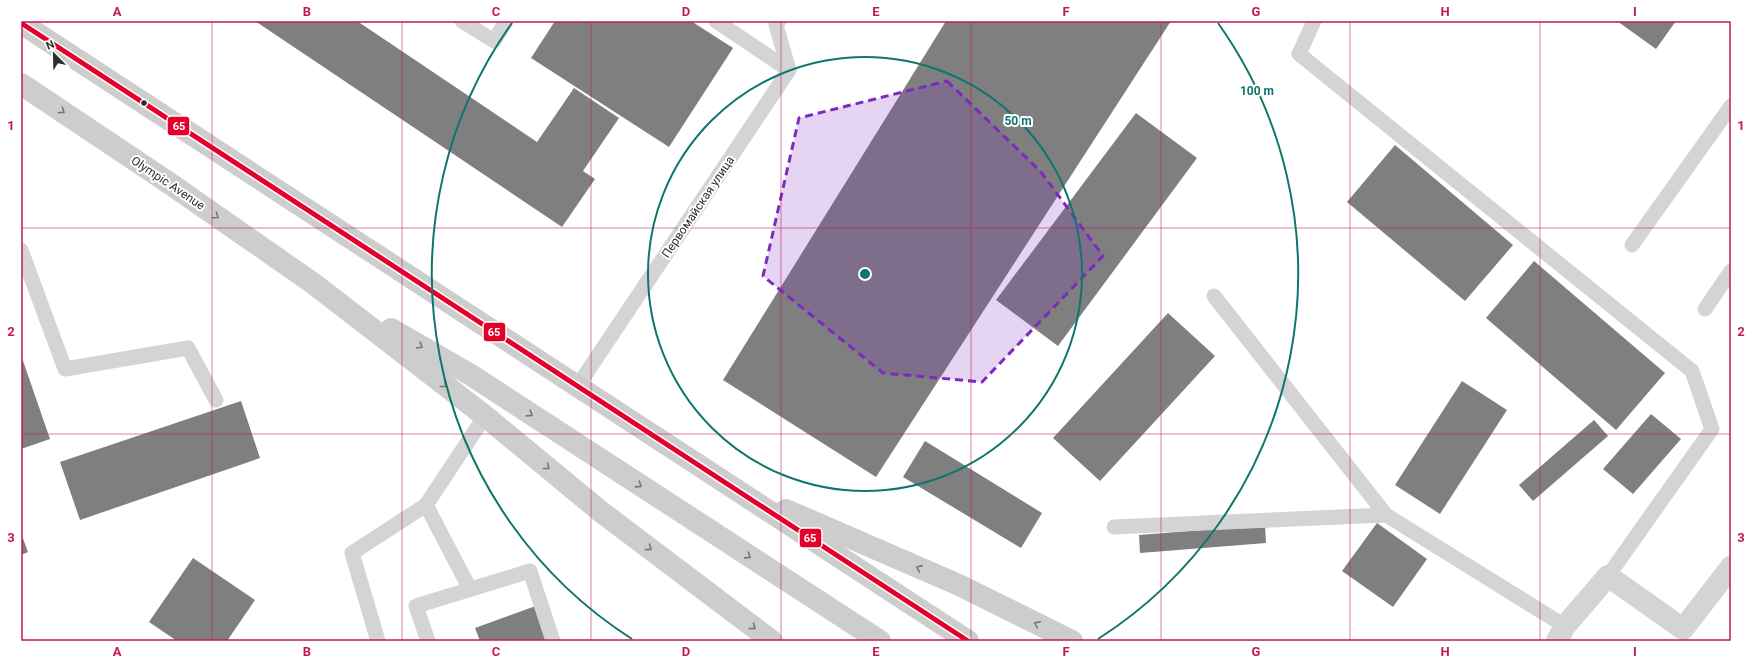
<svg xmlns="http://www.w3.org/2000/svg" width="1752" height="662" viewBox="0 0 1752 662" font-family="Roboto,sans-serif">
  <style>
    .building { fill: #7f7f7f }
    .lines { fill: none; stroke-linecap: round; stroke-linejoin: round }
    .service { stroke: #d4d4d4; stroke-width: 15 }
    .minor { stroke: #d4d4d4; stroke-width: 22 }
    .secondary { stroke: #cdcdcd; stroke-width: 22 }
    .bus-1-casing { stroke: #fff; stroke-width: 8 }
    .bus-1 { stroke: #e4002b; stroke-width: 5 }
    .oneway { stroke: #767676 }
    .marked { fill: #7b2cbf; fill-opacity: 0.2; stroke: #7b2cbf; stroke-width: 3; stroke-dasharray: 8 5; stroke-linejoin: round }
    .grid { fill: none; stroke: #c2185b; stroke-width: 1; stroke-opacity: 0.55 }
    .ring { fill: none; stroke: #0f766e; stroke-width: 2 }
    .bus-dot { fill: #2f2f2f; stroke: #fff; stroke-width: 1.5 }
    .labels { text-anchor: middle; dominant-baseline: central; stroke-width: 4; stroke-linejoin: round; paint-order: stroke }
    .street-label { font-size: 12px; fill: #2f2f2f; stroke: #fff }
    .centre { fill: #0f766e; stroke: #fff; stroke-width: 2 }
    .ring-label { font-size: 12px; text-anchor: middle; font-weight: bold; fill: #0f766e; stroke: #fff; stroke-width: 4; stroke-linejoin: round; paint-order: stroke }
    .line-badge { stroke: #fff; stroke-width: 1.5 }
    .badge-label { font-size: 11px; text-anchor: middle; font-weight: bold; fill: #fff }
    .neatline { fill: none; stroke: #c2185b; stroke-width: 1.5 }
    .grid-label { font-size: 13px; text-anchor: middle; font-weight: bold; fill: #c2185b }
  </style>
  <rect width="100%" height="100%" fill="#fff"/>
  <!-- building -->
  <g class="building">
    <polygon points="255,21 357,21 537,142 574,88 619,118 583,171 595,179 562,227"/>
    <polygon points="555,21 691,21 733,48 669,147 531,58"/>
    <polygon points="946,21 1171,21 876,477 723,380"/>
    <polygon points="1617,21 1676,21 1656,49"/>
    <polygon points="1136,113 1197,158 1058,346 996,300"/>
    <polygon points="1395,145 1513,245 1465,301 1347,202"/>
    <polygon points="1534,261 1665,373 1616,430 1486,318"/>
    <polygon points="1168,313 1215,356 1100,481 1053,438"/>
    <polygon points="21,355 50,439 21,449"/>
    <polygon points="1462,381 1507,410 1440,514 1395,485"/>
    <polygon points="241,401 260,458 80,520 60,462"/>
    <polygon points="1651,414 1681,439 1633,494 1603,469"/>
    <polygon points="1594,420 1608,436 1533,501 1519,485"/>
    <polygon points="925,441 1042,513 1021,548 903,477"/>
    <polygon points="1377,523 1427,559 1393,607 1342,571"/>
    <polygon points="1265,525 1266,543 1140,553 1139,535"/>
    <polygon points="21,533 28,552 21,555"/>
    <polygon points="193,558 255,600 227,641 177,641 149,622"/>
    <polygon points="544,603 557,641 480,641 475,628"/>
  </g>
  <g class="lines">
    <!-- service -->
    <g class="service">
      <polyline points="462,21 494,41 506,21"/>
      <polyline points="716,21 789,70"/>
      <polyline points="1314,21 1299,54 1692,371 1712,429 1608,576"/>
      <polyline points="1632,245 1731,106"/>
      <polyline points="21,250 65,369 188,348 216,400"/>
      <polyline points="1214,296 1386,515 1565,626"/>
      <polyline points="1705,309 1731,271"/>
      <polyline points="577,387 789,70 776,25 779,21"/>
      <polyline points="1114,527 1386,515"/>
      <polyline points="470,589 426,505 485,416"/>
      <polyline points="378,641 352,553 426,505"/>
      <polyline points="428,641 416,606 530,571 553,641"/>
    </g>
    <!-- minor -->
    <polyline class="minor" points="1557,641 1565,626 1608,576 1683,629 1731,567"/>
    <!-- secondary -->
    <g class="secondary">
      <polyline points="21,23 968,641"/>
      <polyline points="21,84 172,185 314,284 485,416 600,511 772,641"/>
      <polyline points="391,329 471,375 880,641"/>
      <polyline points="786,510 959,585 1072,641"/>
    </g>
    <defs>
      <polyline id="bus-1" points="21,23 968,641"/>
    </defs>
    <!-- bus-1 casing -->
    <use href="#bus-1" class="bus-1-casing"/>
    <!-- bus-1 -->
    <use href="#bus-1" class="bus-1"/>
  </g>
  <!-- one-way arrows -->
  <defs><path id="oneway-chevron" d="M-2-3.5L2.5 0L-2 3.5" fill="none" stroke-width="1.6" stroke-linecap="round" stroke-linejoin="round"/></defs>
  <g class="oneway">
    <use href="#oneway-chevron" transform="translate(62 111) rotate(34)"/>
    <use href="#oneway-chevron" transform="translate(216 216) rotate(35)"/>
    <use href="#oneway-chevron" transform="translate(420 346) rotate(30)"/>
    <use href="#oneway-chevron" transform="translate(444 385) rotate(38)"/>
    <use href="#oneway-chevron" transform="translate(530 414) rotate(33)"/>
    <use href="#oneway-chevron" transform="translate(547 467) rotate(39)"/>
    <use href="#oneway-chevron" transform="translate(639 485) rotate(33)"/>
    <use href="#oneway-chevron" transform="translate(649 548) rotate(37)"/>
    <use href="#oneway-chevron" transform="translate(748 556) rotate(33)"/>
    <use href="#oneway-chevron" transform="translate(919 568) rotate(-156)"/>
    <use href="#oneway-chevron" transform="translate(1037 624) rotate(-154)"/>
    <use href="#oneway-chevron" transform="translate(753 627) rotate(37)"/>
  </g>
  <!-- marked area -->
  <path class="marked" d="M947,81l94,91 62,84 -121,126 -99,-9 -120,-97 36,-158z"/>
  <!-- grid -->
  <path class="grid" d="M212,21v620M402,21v620M591,21v620M781,21v620M971,21v620M1161,21v620M1350,21v620M1540,21v620M21,228h1710M21,434h1710"/>
  <!-- distance rings -->
  <g class="ring">
    <circle cx="865" cy="274" r="217"/>
    <path d="M632 639A433 433 0 0 1 512 23M1218 23A433 433 0 0 1 1098 639"/>
  </g>
  <!-- markers -->
  <circle class="bus-dot" cx="144" cy="103" r="3.5"/>
  <g class="labels">
    <!-- street labels -->
    <g class="street-label">
      <text transform="translate(168 183) rotate(34)">Olympic Avenue</text>
      <text transform="translate(698 207) rotate(-56)">Первомайская улица</text>
    </g>
  </g>
  <circle cx="865" cy="274" r="6" class="centre"/>
  <g class="ring-label">
    <text x="1257" y="95">100 m</text>
    <text x="1018" y="125">50 m</text>
  </g>
  <g class="line-badge">
    <rect x="167" y="116" width="23" height="20" rx="4" fill="#e4002b"/>
    <rect x="483" y="322" width="23" height="20" rx="4" fill="#e4002b"/>
    <rect x="799" y="528" width="23" height="20" rx="4" fill="#e4002b"/>
  </g>
  <g class="badge-label">
    <text x="179" y="130">65</text>
    <text x="494" y="336">65</text>
    <text x="810" y="542">65</text>
  </g>
  <!-- border -->
  <rect width="1752" height="662" fill="none" stroke="#ffffff" stroke-width="44"/>
  <!-- north arrow -->
  <g transform="translate(54 54) rotate(337)" stroke="#ffffff" stroke-width="3" paint-order="stroke">
  <path d="M0-3L7 15L0 10L-7 15Z" fill="#2f2f2f"/>
  <text y="-6" font-size="11" font-weight="bold" text-anchor="middle" fill="#2f2f2f">N</text>
  </g>
  <rect x="22" y="22" width="1708" height="618" class="neatline"/>
  <g class="grid-label">
    <text x="117" y="16">A</text>
    <text x="307" y="16">B</text>
    <text x="496" y="16">C</text>
    <text x="686" y="16">D</text>
    <text x="876" y="16">E</text>
    <text x="1066" y="16">F</text>
    <text x="1256" y="16">G</text>
    <text x="1445" y="16">H</text>
    <text x="1635" y="16">I</text>
    <text x="11" y="130">1</text>
    <text x="1741" y="130">1</text>
    <text x="11" y="336">2</text>
    <text x="1741" y="336">2</text>
    <text x="11" y="542">3</text>
    <text x="1741" y="542">3</text>
    <text x="117" y="656">A</text>
    <text x="307" y="656">B</text>
    <text x="496" y="656">C</text>
    <text x="686" y="656">D</text>
    <text x="876" y="656">E</text>
    <text x="1066" y="656">F</text>
    <text x="1256" y="656">G</text>
    <text x="1445" y="656">H</text>
    <text x="1635" y="656">I</text>
  </g>
</svg>
